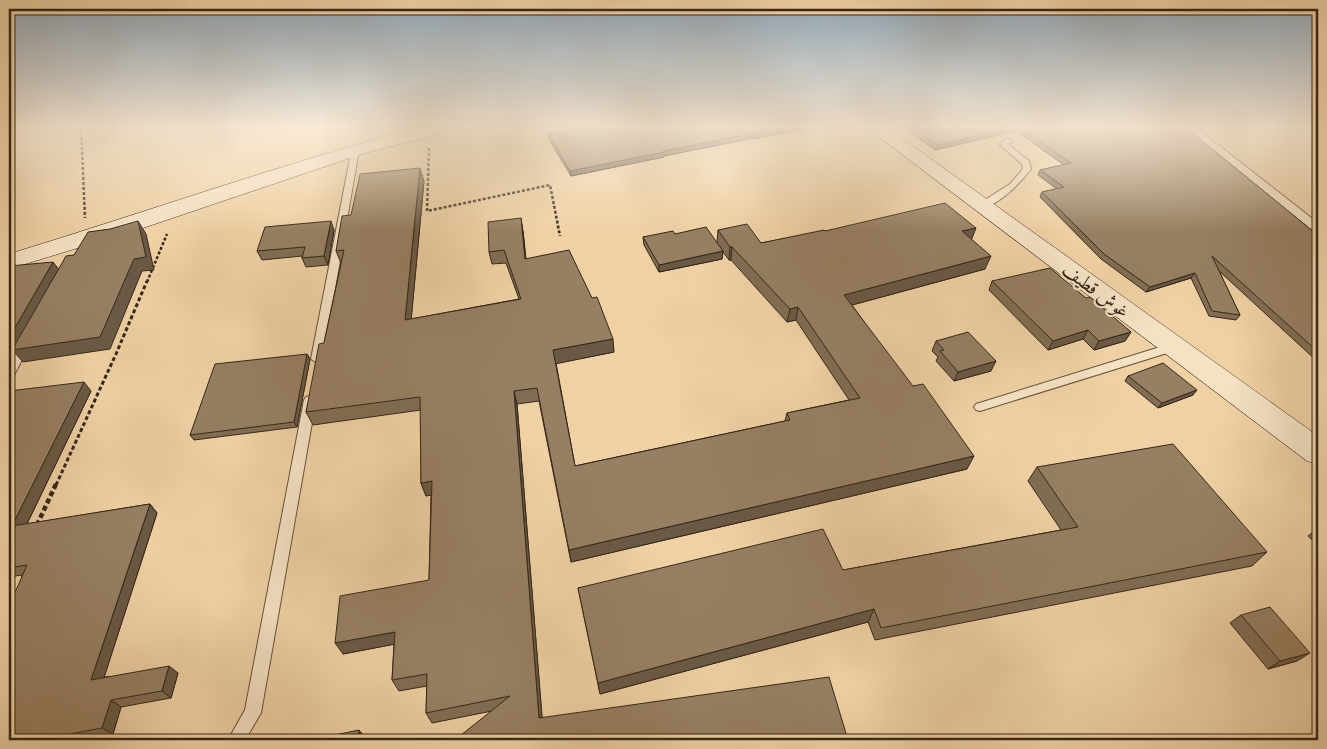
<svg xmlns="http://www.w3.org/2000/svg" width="1327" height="749" viewBox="0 0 1327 749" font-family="'EB Garamond',Amiri,serif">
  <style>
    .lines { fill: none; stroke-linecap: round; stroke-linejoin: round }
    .lane-casing { stroke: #64523c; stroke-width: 2 }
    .street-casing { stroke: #64523c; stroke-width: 2 }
    .secondary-casing { stroke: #35271a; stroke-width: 1 }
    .path-far2 { stroke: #35271a; stroke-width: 2.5; stroke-dasharray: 3 2; stroke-linecap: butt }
    .path-far1 { stroke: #35271a; stroke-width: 3; stroke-dasharray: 4 2.5; stroke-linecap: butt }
    .path { stroke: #35271a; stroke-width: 4.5; stroke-dasharray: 5 3; stroke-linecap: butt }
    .lane { fill: #f5e1c4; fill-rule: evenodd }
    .street { fill: #f5e1c4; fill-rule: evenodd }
    .secondary { fill: #f5e1c4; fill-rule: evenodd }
    .wall { fill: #816d54; stroke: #35271a }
    .shaded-wall { fill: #695945; stroke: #35271a }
    .building { fill: #967f62; stroke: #35271a }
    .labels { text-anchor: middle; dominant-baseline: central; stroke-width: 4; stroke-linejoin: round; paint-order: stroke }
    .street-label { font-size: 19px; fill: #35271a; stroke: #f5e1c4 }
  </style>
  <rect width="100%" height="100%" fill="#efd1a4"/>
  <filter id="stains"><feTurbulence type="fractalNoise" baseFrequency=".004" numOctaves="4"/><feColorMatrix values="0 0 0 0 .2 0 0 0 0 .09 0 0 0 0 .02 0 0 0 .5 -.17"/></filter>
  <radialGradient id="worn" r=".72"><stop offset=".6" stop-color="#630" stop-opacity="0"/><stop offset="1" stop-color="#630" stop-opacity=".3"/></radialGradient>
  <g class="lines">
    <defs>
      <g id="lane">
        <path d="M1005,139h6l1,2 -3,4 20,16 2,8c-9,12 -35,40 -51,38v-4l30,-19 13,-15 -1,-5 -22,-19z"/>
        <polygon points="352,148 359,150 323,359 317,363 311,359"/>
        <polygon points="25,341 30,345 13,377 9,378 9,364 21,342"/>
        <polygon points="1173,343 1177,344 1178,347 1177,350 980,411 976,410 974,407 976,404"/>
        <polygon points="310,396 314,397 316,400 261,713 245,740 228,740 245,710 304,400 306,397"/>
      </g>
      <polygon id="street" points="1178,127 1195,127 1318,223 1318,238 1311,236"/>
      <g id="secondary">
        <path d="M422,127h29l-2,4 -87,23 -219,74 -134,41v-15c138,-42 274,-91 413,-127z"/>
        <polygon points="866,127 886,127 1318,436 1318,464 1307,461"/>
      </g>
    </defs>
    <!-- lane casing -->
    <use href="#lane" class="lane-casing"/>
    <!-- street casing -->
    <use href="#street" class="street-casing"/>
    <!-- secondary casing -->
    <use href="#secondary" class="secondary-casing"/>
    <!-- path-far2 -->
    <g class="path-far2">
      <polyline points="81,127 85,218"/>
      <polyline points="429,148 427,211 550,185 560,236"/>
      <polyline points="147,282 167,234"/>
    </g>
    <!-- path-far1 -->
    <polyline class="path-far1" points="56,485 116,354 147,281"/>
    <!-- path -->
    <g class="path">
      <polyline points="37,525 56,484"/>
      <polyline points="9,586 14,574"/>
    </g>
    <!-- lane -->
    <use href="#lane" class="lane"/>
    <!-- street -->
    <use href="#street" class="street"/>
    <!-- secondary -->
    <use href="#secondary" class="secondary"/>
  </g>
  <!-- wall -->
  <g class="wall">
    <polygon points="814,127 755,139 753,138 664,156 664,157 571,176 548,138 548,133"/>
    <polygon points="904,127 1185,127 1314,232 1318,234 1318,362 1219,271 1240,315 1236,320 1209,316 1191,278 1146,292 1101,259 1040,197 1042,192 1057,189 1038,175 1040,170 1064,165 1016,131 935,150"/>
    <polygon points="1307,127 1318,127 1318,134"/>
    <polygon points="424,181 411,319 519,299 506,263 492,264 489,252 523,231 526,259 614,352 556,363 575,466 785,421 787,413 849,400 796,320 787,322 731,260 729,260 723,252 722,259 659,272 644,245 643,237 675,234 717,243 718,230 761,243 825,231 971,240 985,269 852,305 967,469 571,562 539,401 517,404 542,718 455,740 492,711 432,723 426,713 427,686 399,691 392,680 394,644 343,654 429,580 431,495 426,496 421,483 421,410 313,425 306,412 324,343 341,263 336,251 351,215"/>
    <polygon points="334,230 328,265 306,267 302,258 302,256 262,260 257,251"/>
    <polygon points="992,281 1086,298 1131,332 1125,341 1094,350 1083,339 1048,350 989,290"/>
    <polygon points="936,341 991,371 954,381 936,361 938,357 932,351"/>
    <polygon points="307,354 310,359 297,427 194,440 190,435"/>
    <polygon points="1128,376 1193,395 1158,408 1125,381"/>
    <polygon points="9,391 91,391 27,524 150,504 157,513 104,677 178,673 171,698 121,707 113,734 83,740 9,740 22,575 9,577"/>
    <polygon points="1037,467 1267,552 1252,566 875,640 868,622 600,694 578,588 843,570 1061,530 1028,481"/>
    <polygon points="1318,528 1318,546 1308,536"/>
    <polygon points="1241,615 1297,661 1268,669 1230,623"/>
  </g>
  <!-- shaded-wall -->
  <g class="shaded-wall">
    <polygon points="792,127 814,127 755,139 755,134"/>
    <polygon points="1018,127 1016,131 935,150 937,145"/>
    <polygon points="754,133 753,138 664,156 664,157 571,176 570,171 663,151"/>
    <polygon points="420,168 424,181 410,333 405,320"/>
    <polygon points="521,218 523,231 527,272 525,259"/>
    <polygon points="138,221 146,234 154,270 142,271 110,349 23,362 14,352 9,362 9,338 53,262 60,271"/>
    <polygon points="331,221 334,230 328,265 324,256"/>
    <polygon points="976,228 971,241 962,231"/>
    <polygon points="730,247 732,247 731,260 729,260"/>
    <polygon points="723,251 722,259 659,272 659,265"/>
    <polygon points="991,256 985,269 841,308 844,295"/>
    <polygon points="1195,273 1191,278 1146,292 1150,287"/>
    <polygon points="798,307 796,320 787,322 790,309"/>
    <polygon points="1088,330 1083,339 1048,350 1053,341"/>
    <polygon points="1131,332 1125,341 1094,350 1099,341"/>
    <polygon points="613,339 614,352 555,364 553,350"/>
    <polygon points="307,354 310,359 297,427 294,422"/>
    <polygon points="996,361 991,371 954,381 958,372"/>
    <polygon points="84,382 91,391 22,534 12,526"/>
    <polygon points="1197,390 1193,395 1158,408 1162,403"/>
    <polygon points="514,391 517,404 543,728 539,718"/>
    <polygon points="974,456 967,469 571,562 569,550"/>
    <polygon points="432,481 437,494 426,496 421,483"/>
    <polygon points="150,504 157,513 101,687 91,680"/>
    <polygon points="874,609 868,622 600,694 598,683"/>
    <polygon points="395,632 401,643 343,654 335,643"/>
    <polygon points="1310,653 1297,661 1268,669 1280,661"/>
    <polygon points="169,666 178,673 171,698 162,691"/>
    <polygon points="111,700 121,707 113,734 102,728"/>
    <polygon points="359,730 365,737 365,740 358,740"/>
    <polygon points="70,734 81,740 68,740"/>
  </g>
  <!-- building -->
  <g class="building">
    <polygon points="584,127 792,127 755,134 754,133 663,151 664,152 570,171 548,133"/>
    <polygon points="912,127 1018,127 937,145"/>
    <polygon points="1018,127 1185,127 1314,232 1318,234 1318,352 1212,256 1240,315 1212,311 1195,273 1150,287 1104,254 1042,192 1064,187 1040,170 1071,163"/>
    <polygon points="420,168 405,320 521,299 504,250 489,252 488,222 521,218 525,259 569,250 592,298 597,297 613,339 553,350 575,466 790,420 787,413 860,398 798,307 790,309 732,247 730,247 718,230 747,224 761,243 824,230 825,231 945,203 976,228 962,231 991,256 844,295 913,386 923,384 974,456 569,550 537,388 514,391 539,718 829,677 848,740 455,740 510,696 426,713 427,674 392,680 395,632 335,643 340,596 429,580 432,481 421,483 420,397 306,412 319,344 324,343 344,250 336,251 342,216 351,215 360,174"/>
    <polygon points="138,221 146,257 134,259 100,337 12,350 66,256 74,255 88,232 110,229"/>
    <polygon points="331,221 324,256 302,258 305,247 257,251 265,227"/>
    <polygon points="706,227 723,251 659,265 643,237 673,231 675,234"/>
    <polygon points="53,262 9,338 9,266"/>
    <polygon points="1050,268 1086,298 1090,297 1131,332 1099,341 1088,330 1053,341 992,281"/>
    <polygon points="968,332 996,361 958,372 940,351 944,350 936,341"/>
    <polygon points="307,354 294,422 190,435 215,364"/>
    <polygon points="1163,363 1197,390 1162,403 1128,376"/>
    <polygon points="84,382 12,526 150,504 91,680 169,666 162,691 111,700 102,728 70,734 68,740 9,740 9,606 27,565 9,568 9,391"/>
    <polygon points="1173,444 1267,552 881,628 874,609 598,683 578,588 823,529 843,570 1078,527 1037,467"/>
    <polygon points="1270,607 1310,653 1280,661 1241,615"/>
    <polygon points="359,730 358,740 334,740 335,735"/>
  </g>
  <!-- sky -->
  <linearGradient id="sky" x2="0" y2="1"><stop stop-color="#91a8ba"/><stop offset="0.55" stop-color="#f8ead6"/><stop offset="1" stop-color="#f8ead6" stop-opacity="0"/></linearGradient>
  <rect width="1327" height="231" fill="url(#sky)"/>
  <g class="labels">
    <!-- street labels -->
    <g class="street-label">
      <text transform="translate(1096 290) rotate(37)">غوش قطيف</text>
    </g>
  </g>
  <!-- margin -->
  <rect width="1327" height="749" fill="none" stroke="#efd1a4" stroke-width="30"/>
  <rect x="10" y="10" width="1307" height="729" fill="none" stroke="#35271a" stroke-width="2.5"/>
  <rect x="15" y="15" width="1297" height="719" fill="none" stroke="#35271a"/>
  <rect width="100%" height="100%" filter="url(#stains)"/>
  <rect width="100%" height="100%" fill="url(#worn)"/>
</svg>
